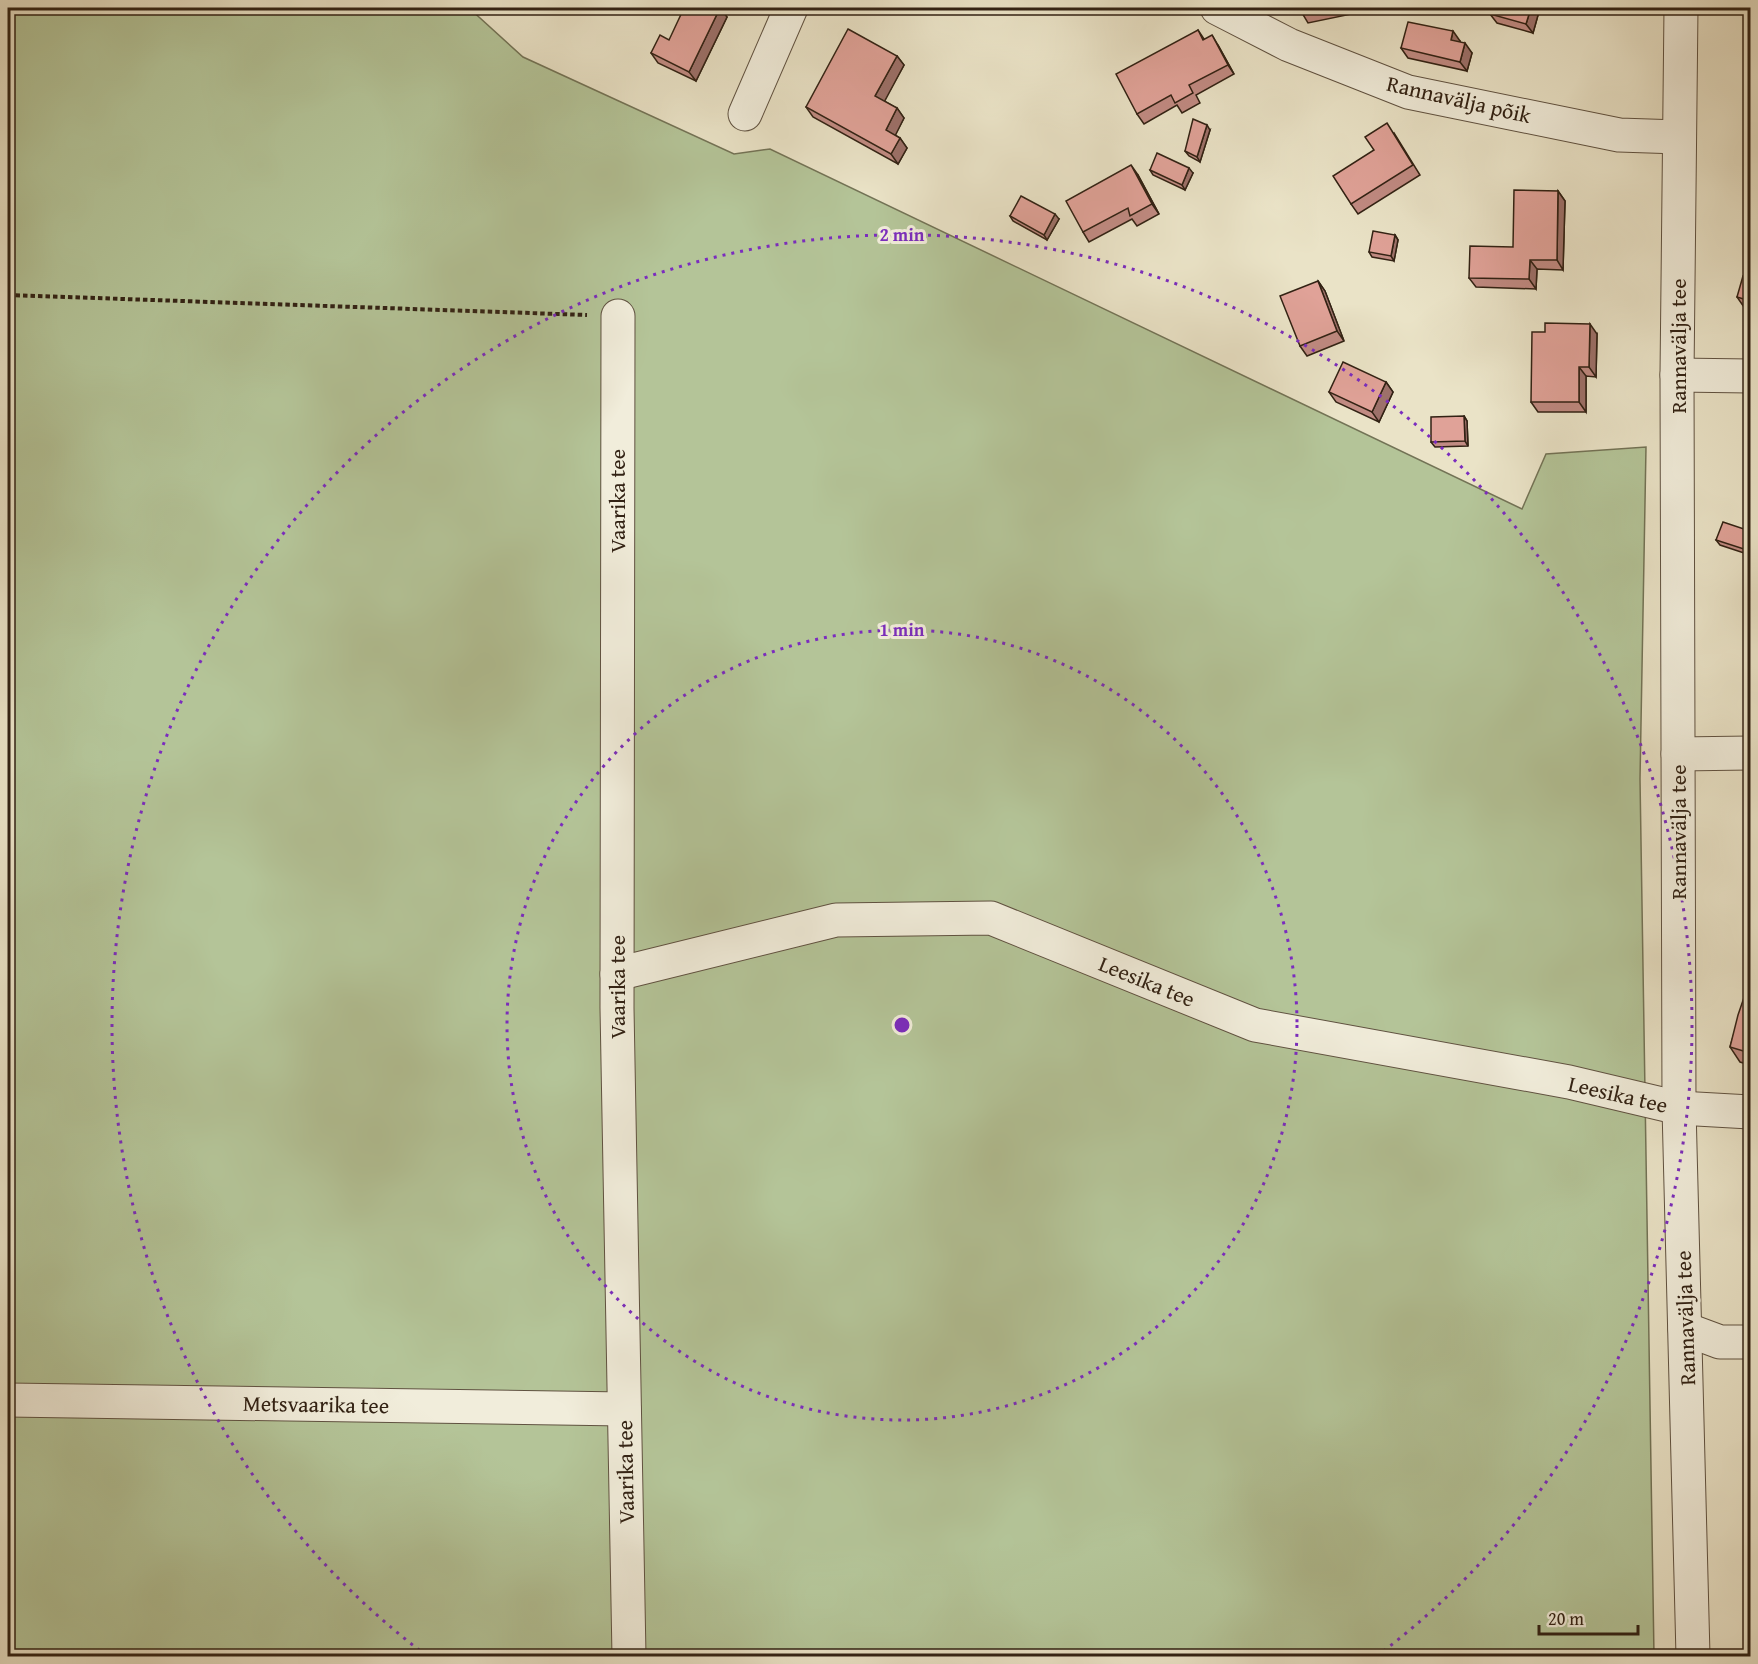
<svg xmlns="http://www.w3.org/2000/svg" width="1758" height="1664" viewBox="0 0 1758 1664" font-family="'Gentium Book Plus',serif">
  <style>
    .green { fill: #b4c498; stroke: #737356; stroke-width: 1.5 }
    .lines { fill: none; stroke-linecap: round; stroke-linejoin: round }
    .minor-casing { stroke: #605241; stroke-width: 35 }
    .path { stroke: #322214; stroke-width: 4; stroke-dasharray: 4.5 3; stroke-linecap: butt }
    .minor { stroke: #f1eddb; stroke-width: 33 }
    .wall { fill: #c18b83; stroke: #322214; stroke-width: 1.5 }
    .shaded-wall { fill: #9d716a; stroke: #322214; stroke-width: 1.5 }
    .building { fill: #e0a298; stroke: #322214; stroke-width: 1.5 }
    .ring { fill: none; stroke: #7b2cbf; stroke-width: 3; stroke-dasharray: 3 6 }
    .labels { text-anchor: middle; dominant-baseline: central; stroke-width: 6; stroke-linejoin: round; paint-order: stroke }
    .street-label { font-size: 22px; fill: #322214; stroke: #f1eddb }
    .centre { fill: #7b2cbf; stroke: #f1eddb; stroke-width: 3 }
    .ring-label { font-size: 18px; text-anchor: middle; font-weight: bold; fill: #7b2cbf; stroke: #f1eddb; stroke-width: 6; stroke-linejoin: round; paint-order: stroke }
  </style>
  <rect width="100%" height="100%" fill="#eae3c7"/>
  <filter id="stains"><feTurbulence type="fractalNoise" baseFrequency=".00333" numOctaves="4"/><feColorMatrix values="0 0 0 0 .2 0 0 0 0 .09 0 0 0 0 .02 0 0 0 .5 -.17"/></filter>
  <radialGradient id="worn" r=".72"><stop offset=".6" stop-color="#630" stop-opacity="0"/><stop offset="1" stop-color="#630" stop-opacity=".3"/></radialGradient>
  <!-- green -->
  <polygon class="green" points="8,8 469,8 523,57 734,154 770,149 1522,509 1546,454 1646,447 1640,779 1654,1656 8,1656"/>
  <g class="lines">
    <defs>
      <g id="minor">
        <polyline points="1217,8 1289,45 1408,92 1619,135 1679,137"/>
        <polyline points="1681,8 1677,375 1679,1108 1693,1656"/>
        <polyline points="745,114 791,8"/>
        <polyline points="618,316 617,1008 629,1656"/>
        <polyline points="1677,375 1750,376"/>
        <polyline points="1678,754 1750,753"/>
        <polyline points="617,974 836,920 991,918 1255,1025 1569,1082 1679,1108 1750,1112"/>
        <polyline points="1685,1329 1720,1342 1750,1342"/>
        <polyline points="8,1400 624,1409"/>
      </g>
    </defs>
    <!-- minor casing -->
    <use href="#minor" class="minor-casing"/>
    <!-- path -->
    <polyline class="path" points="8,295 587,315"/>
    <!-- minor -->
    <use href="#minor" class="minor"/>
  </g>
  <!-- wall -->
  <g class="wall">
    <polygon points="721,8 727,17 696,81 658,63 651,53"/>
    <polygon points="1300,8 1371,8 1371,10 1308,23 1302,13"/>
    <polygon points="1491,8 1540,8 1533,33 1497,23 1490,14"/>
    <polygon points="1198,30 1204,39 1218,45 1234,74 1196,95 1200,103 1182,113 1177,105 1144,124 1137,114"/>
    <polygon points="1460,41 1460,42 1472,53 1467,71 1408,58 1401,48"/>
    <polygon points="897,56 904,65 884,101 897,108 904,118 895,135 900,138 907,148 898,164 813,117 806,107"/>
    <polygon points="1210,130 1200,162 1189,156 1185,151"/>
    <polygon points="1394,133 1420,175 1358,214 1351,204 1374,150"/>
    <polygon points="1150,170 1193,173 1185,190 1153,175"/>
    <polygon points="1138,175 1159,214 1137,226 1132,219 1089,242 1083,232"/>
    <polygon points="1558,191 1565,201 1563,270 1537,269 1536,289 1476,287 1469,278 1513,247"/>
    <polygon points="1010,216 1059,219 1047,240 1013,221"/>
    <polygon points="1395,235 1398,240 1394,261 1372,257 1369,252"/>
    <polygon points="1750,278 1750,309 1744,307 1737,297"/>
    <polygon points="1318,281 1325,291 1344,341 1307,356 1300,346"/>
    <polygon points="1597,334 1596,377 1586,376 1586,412 1538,412 1531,402"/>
    <polygon points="1386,382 1393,392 1379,422 1336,402 1329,392"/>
    <polygon points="1464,416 1467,421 1468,446 1435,447 1431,442"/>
    <polygon points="1750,531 1750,555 1720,545 1716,540"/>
    <polygon points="1750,980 1750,1065 1740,1062 1730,1047"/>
  </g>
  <!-- shaded-wall -->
  <g class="shaded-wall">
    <polygon points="720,8 727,17 696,81 689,72"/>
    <polygon points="1531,8 1540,8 1533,33 1526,24"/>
    <polygon points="1453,31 1460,41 1458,50 1451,40"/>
    <polygon points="1212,35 1218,45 1234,74 1228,65"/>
    <polygon points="1465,43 1472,53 1467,71 1460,62"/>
    <polygon points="897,56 904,65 882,106 875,96"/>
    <polygon points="897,108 904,118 893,140 886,130"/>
    <polygon points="1207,125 1210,130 1200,162 1197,157"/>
    <polygon points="900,138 907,148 898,164 891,154"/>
    <polygon points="1131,165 1138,175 1159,214 1152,204"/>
    <polygon points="1189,168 1193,173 1185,190 1182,185"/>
    <polygon points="1558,191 1565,201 1563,270 1557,260"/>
    <polygon points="1055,214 1059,219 1047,240 1044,235"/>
    <polygon points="1395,235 1398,240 1394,261 1391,256"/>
    <polygon points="1530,260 1537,269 1536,289 1529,279"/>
    <polygon points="1318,281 1325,291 1344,341 1337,331"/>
    <polygon points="1590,324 1597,334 1596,377 1589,367"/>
    <polygon points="1579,367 1586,376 1586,412 1579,402"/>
    <polygon points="1386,382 1393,392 1379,422 1372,412"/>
    <polygon points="1464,416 1467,421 1468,446 1465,441"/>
  </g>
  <!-- building -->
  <g class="building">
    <polygon points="684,8 720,8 689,72 651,53 660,35 669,40"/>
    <polygon points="1300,8 1329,8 1302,13"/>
    <polygon points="1491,8 1531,8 1526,24 1490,14"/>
    <polygon points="1408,22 1453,31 1451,40 1465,43 1460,62 1401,48"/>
    <polygon points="848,29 897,56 875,96 897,108 886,130 900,138 891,154 806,107"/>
    <polygon points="1198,30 1203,40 1212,35 1228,65 1189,85 1193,93 1175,103 1171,95 1137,114 1116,74"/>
    <polygon points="1193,119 1207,125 1197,157 1185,151"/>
    <polygon points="1387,123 1413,165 1351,204 1333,176 1374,150 1365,137"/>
    <polygon points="1157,153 1189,168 1182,185 1150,170"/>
    <polygon points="1131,165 1152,204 1130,216 1128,208 1083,232 1066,201"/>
    <polygon points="1514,190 1558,191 1557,260 1530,260 1529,279 1469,278 1470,246 1513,247"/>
    <polygon points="1021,196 1055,214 1044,235 1010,216"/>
    <polygon points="1373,231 1395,235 1391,256 1369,252"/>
    <polygon points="1743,276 1750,278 1750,301 1737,297"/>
    <polygon points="1318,281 1337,331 1300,346 1280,296"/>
    <polygon points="1545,323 1590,324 1589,367 1579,367 1579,402 1531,402 1532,332 1545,332"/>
    <polygon points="1343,362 1386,382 1372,412 1329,392"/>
    <polygon points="1464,416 1465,441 1431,442 1431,417"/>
    <polygon points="1723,522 1750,531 1750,551 1716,540"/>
    <polygon points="1750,980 1750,1053 1730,1047 1738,1015"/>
  </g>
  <!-- distance rings -->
  <g class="ring">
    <circle cx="902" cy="1025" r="395"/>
    <path d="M427 1656A790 790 0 1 1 1377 1656"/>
  </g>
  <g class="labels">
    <!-- street labels -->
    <g class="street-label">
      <text transform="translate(1459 99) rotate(13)">Rannavälja põik</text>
      <text transform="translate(1678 346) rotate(-90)">Rannavälja tee</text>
      <text transform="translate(617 501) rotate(-90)">Vaarika tee</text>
      <text transform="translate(1678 832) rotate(-90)">Rannavälja tee</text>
      <text transform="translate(1147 981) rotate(22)">Leesika tee</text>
      <text transform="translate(617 987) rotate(-90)">Vaarika tee</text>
      <text transform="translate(1618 1094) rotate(13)">Leesika tee</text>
      <text transform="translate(1685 1318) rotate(-92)">Rannavälja tee</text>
      <text transform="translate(316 1404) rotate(1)">Metsvaarika tee</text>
      <text transform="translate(625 1472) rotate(-91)">Vaarika tee</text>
    </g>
  </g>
  <circle cx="902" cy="1025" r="9" class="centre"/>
  <g class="ring-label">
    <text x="902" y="241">2 min</text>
    <text x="902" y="636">1 min</text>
  </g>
  <!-- margin -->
  <rect width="1758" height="1664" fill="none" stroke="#eae3c7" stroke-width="30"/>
  <rect x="9" y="9" width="1740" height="1646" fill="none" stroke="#322214" stroke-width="3"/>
  <rect x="15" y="15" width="1728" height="1634" fill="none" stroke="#322214" stroke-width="1.5"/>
  <!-- scale -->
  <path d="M1539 1625v9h99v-9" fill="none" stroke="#322214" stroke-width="3"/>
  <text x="1548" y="1625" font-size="18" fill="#322214" stroke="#f1eddb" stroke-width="4.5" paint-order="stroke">20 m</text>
  <rect width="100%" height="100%" filter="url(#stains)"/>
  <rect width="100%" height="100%" fill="url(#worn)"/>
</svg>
